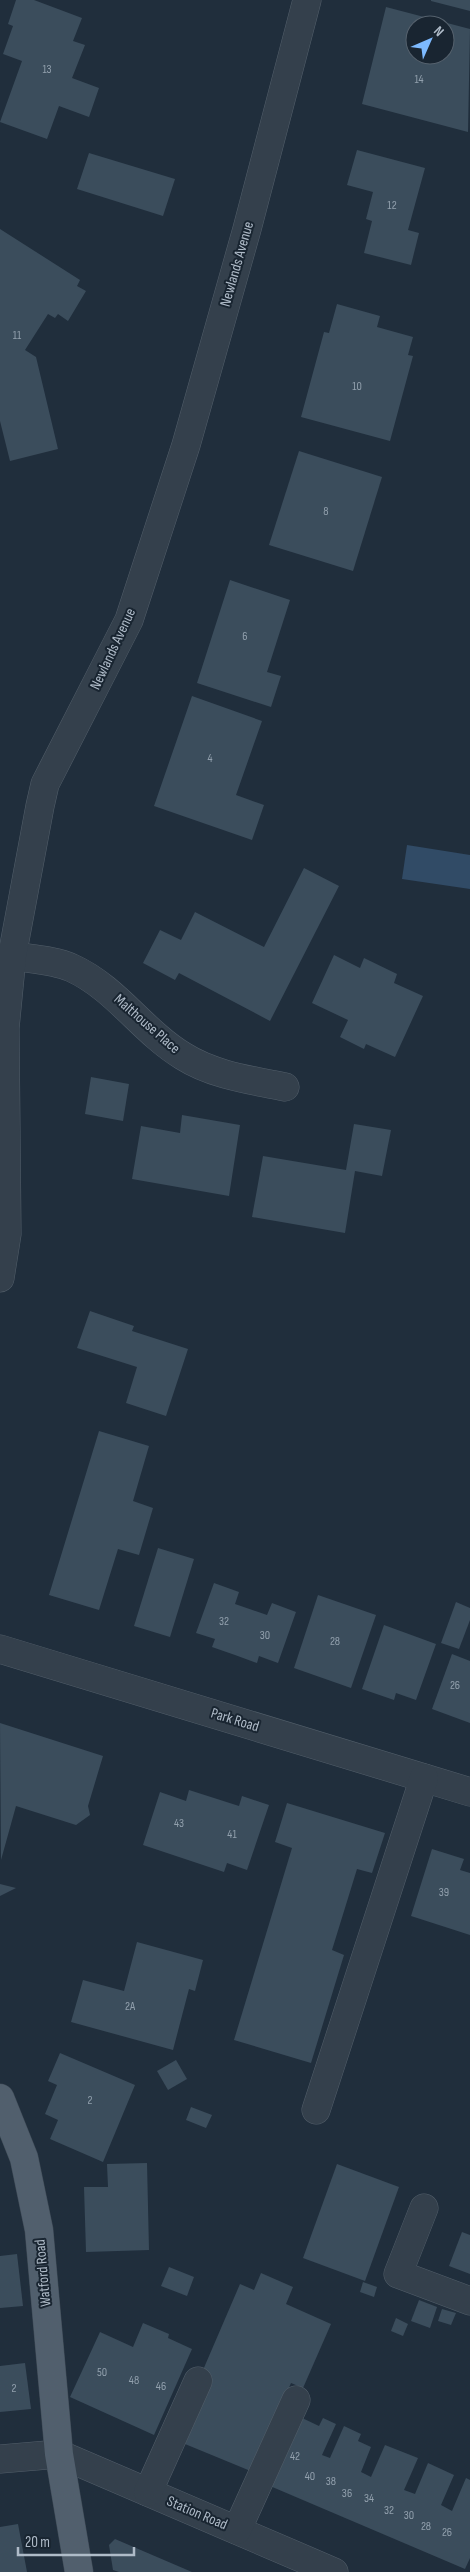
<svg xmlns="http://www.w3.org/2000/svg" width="470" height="2572" viewBox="0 0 470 2572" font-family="'Sofia Sans Condensed',sans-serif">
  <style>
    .water { fill: #314b66 }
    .building { fill: #3b4d5c; fill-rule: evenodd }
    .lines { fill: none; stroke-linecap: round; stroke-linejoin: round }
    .minor-casing { stroke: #525e6a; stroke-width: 29 }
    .major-casing { stroke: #3d4955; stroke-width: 29 }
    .minor { stroke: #34404c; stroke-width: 28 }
    .major { stroke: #515f6d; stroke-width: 28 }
    .labels { text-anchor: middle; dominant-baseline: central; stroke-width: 4; stroke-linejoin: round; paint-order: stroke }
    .number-label { font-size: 12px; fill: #92a0ad }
    .street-label { font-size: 15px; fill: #afbbc8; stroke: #192531 }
  </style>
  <rect width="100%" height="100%" fill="#202e3c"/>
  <!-- water -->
  <polygon class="water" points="407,845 470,855 470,889 402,879"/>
  <!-- building -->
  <g class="building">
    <polygon points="16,0 34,0 82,18 73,41 85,45 72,78 99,88 89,117 59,106 47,139 0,122 22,61 3,54 13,26 8,24"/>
    <polygon points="431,0 470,0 470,11 431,1"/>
    <path d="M386,7l84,22 -2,103 -106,-28zM415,25h30v30h-30z"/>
    <polygon points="357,150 425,168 408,230 419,233 411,265 364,253 372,221 366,219 373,192 347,185"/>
    <polygon points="89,153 175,179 163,216 77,189"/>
    <polygon points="0,229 80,280 77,286 86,291 68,321 58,314 55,318 48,314 25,350 36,357 58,449 10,461 0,421"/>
    <polygon points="337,304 380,316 377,327 413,337 408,355 413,356 390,441 301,417 324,332 329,333"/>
    <polygon points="299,451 382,477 353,571 269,545"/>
    <polygon points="230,580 290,600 267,672 281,676 271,707 197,683"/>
    <polygon points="192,696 262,721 236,795 264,805 252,840 154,806"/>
    <polygon points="304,868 339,886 270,1021 179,973 175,980 143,963 160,930 181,940 195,912 264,947"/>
    <polygon points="334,955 360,968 364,958 397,974 394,983 423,996 395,1057 366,1044 364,1049 340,1037 348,1020 312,1003"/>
    <polygon points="91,1077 129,1084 123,1121 85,1114"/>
    <polygon points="182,1115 240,1125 229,1196 132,1179 141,1126 180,1133"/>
    <polygon points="354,1124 391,1130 382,1176 355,1171 345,1233 252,1217 263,1156 346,1170"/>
    <polygon points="90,1311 134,1326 132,1331 188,1349 166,1416 126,1403 137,1367 77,1348"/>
    <polygon points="99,1431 149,1446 133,1501 153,1508 139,1555 118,1549 99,1610 49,1595"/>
    <polygon points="158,1548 194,1559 170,1637 134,1626"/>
    <polygon points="214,1583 239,1592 235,1604 267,1615 272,1603 296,1612 278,1663 259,1656 257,1663 235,1655 212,1647 215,1639 196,1633"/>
    <polygon points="318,1595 376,1615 351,1688 294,1668"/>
    <polygon points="456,1602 470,1608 470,1620 459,1649 441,1643"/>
    <polygon points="384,1625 436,1644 416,1700 396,1693 394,1700 362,1689"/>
    <polygon points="452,1654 470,1661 470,1723 432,1709"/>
    <polygon points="0,1723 103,1756 88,1806 90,1815 76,1825 16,1806 1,1860"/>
    <polygon points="189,1790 239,1806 242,1796 269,1805 247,1870 227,1863 224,1872 143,1845 160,1792 186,1801"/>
    <polygon points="287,1803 385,1833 372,1873 357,1869 332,1950 344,1955 311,2063 234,2040 292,1848 275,1842"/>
    <polygon points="432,1849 464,1859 460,1870 470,1873 470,1935 411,1916"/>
    <polygon points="0,1884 16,1888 0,1896"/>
    <polygon points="137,1942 203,1960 195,1991 189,1989 173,2050 71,2022 83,1980 124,1991"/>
    <polygon points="60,2053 135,2085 103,2162 50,2139 58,2120 45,2114 57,2085 48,2081"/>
    <polygon points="176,2060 187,2079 168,2090 157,2071"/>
    <polygon points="191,2107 212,2115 206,2128 186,2120"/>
    <polygon points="147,2163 149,2250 86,2252 84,2187 108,2187 107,2164"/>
    <polygon points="337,2164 399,2187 365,2281 303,2258"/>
    <polygon points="462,2232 470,2235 470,2274 449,2266"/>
    <polygon points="17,2254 23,2306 0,2308 0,2256"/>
    <polygon points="169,2267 194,2277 187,2296 161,2286"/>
    <polygon points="261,2273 293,2287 286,2304 331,2324 303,2388 291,2383 253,2472 185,2444 211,2382 200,2377 240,2284 254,2290"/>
    <polygon points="363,2282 377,2287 374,2297 360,2292"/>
    <polygon points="419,2300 437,2307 430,2328 411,2321"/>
    <polygon points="442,2309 456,2313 451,2325 438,2321"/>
    <polygon points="396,2318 408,2324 403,2336 391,2331"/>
    <polygon points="143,2323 169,2334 168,2338 192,2349 154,2435 70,2397 100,2332 133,2347"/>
    <polygon points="25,2363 31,2409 0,2412 0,2366"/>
    <polygon points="300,2417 319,2426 323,2418 336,2424 322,2455 330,2458 344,2426 361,2434 358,2441 371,2447 361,2472 371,2477 385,2445 418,2458 404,2490 415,2494 428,2463 454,2475 441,2505 452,2511 466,2478 470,2480 470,2558 465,2569 270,2486"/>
    <polygon points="18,2524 27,2572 0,2572 0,2527"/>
    <polygon points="115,2539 192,2572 119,2572 113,2570 109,2545"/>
  </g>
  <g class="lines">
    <defs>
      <g id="minor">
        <path d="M12,956c19,3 43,4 60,12 44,20 70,63 111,88 30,19 67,24 102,31"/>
        <polyline points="0,1278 7,1234 5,1028 12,956 40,806 45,784 129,620 186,445 247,229 307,0"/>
        <polyline points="0,1649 470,1792"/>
        <polyline points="316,2110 424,1778"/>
        <polyline points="424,2208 398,2274 470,2301"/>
        <polyline points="0,2459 59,2454 334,2572"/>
        <polyline points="148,2492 198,2381"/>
        <polyline points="237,2530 296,2400"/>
      </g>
      <polyline id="major" points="0,2098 24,2158 39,2230 59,2454 79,2572"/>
    </defs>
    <!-- minor casing -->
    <use href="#minor" class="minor-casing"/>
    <!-- major casing -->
    <use href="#major" class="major-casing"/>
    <!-- minor -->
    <use href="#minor" class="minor"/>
    <!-- major -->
    <use href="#major" class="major"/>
  </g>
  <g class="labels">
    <!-- number labels -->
    <g class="number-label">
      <text x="47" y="69">13</text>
      <text x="419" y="79">14</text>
      <text x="392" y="205">12</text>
      <text x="17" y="335">11</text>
      <text x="357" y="386">10</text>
      <text x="326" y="511">8</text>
      <text x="245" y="636">6</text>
      <text x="210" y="758">4</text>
      <text x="224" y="1621">32</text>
      <text x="265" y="1635">30</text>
      <text x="335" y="1641">28</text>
      <text x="455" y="1685">26</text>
      <text x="179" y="1823">43</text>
      <text x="232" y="1834">41</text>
      <text x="444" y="1892">39</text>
      <text x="130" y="2006">2A</text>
      <text x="90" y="2100">2</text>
      <text x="102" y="2372">50</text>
      <text x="134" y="2380">48</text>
      <text x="161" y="2386">46</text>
      <text x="14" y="2388">2</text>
      <text x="295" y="2456">42</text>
      <text x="310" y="2476">40</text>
      <text x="331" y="2481">38</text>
      <text x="347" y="2493">36</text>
      <text x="369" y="2498">34</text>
      <text x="389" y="2510">32</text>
      <text x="409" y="2515">30</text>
      <text x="426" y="2526">28</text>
      <text x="447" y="2532">26</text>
    </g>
    <!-- street labels -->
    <g class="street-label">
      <text transform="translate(237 264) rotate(-74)">Newlands Avenue</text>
      <text transform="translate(113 649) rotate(-65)">Newlands Avenue</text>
      <text transform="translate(147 1024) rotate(41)">Malthouse Place</text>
      <text transform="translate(235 1720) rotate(17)">Park Road</text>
      <text transform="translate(43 2273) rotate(-95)">Watford Road</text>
      <text transform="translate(197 2513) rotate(23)">Station Road</text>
    </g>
  </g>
  <!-- north arrow -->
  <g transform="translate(430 40) rotate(45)"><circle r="24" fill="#192531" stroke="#55616d"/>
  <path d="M0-4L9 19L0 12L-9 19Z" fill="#7dbaff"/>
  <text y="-8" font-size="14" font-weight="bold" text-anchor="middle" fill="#afbbc8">N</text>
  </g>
  <!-- scale -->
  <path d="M18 2547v8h116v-8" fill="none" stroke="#afbbc8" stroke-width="2.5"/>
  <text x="25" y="2547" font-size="15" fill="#afbbc8" stroke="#192531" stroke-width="4" paint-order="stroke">20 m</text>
</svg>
